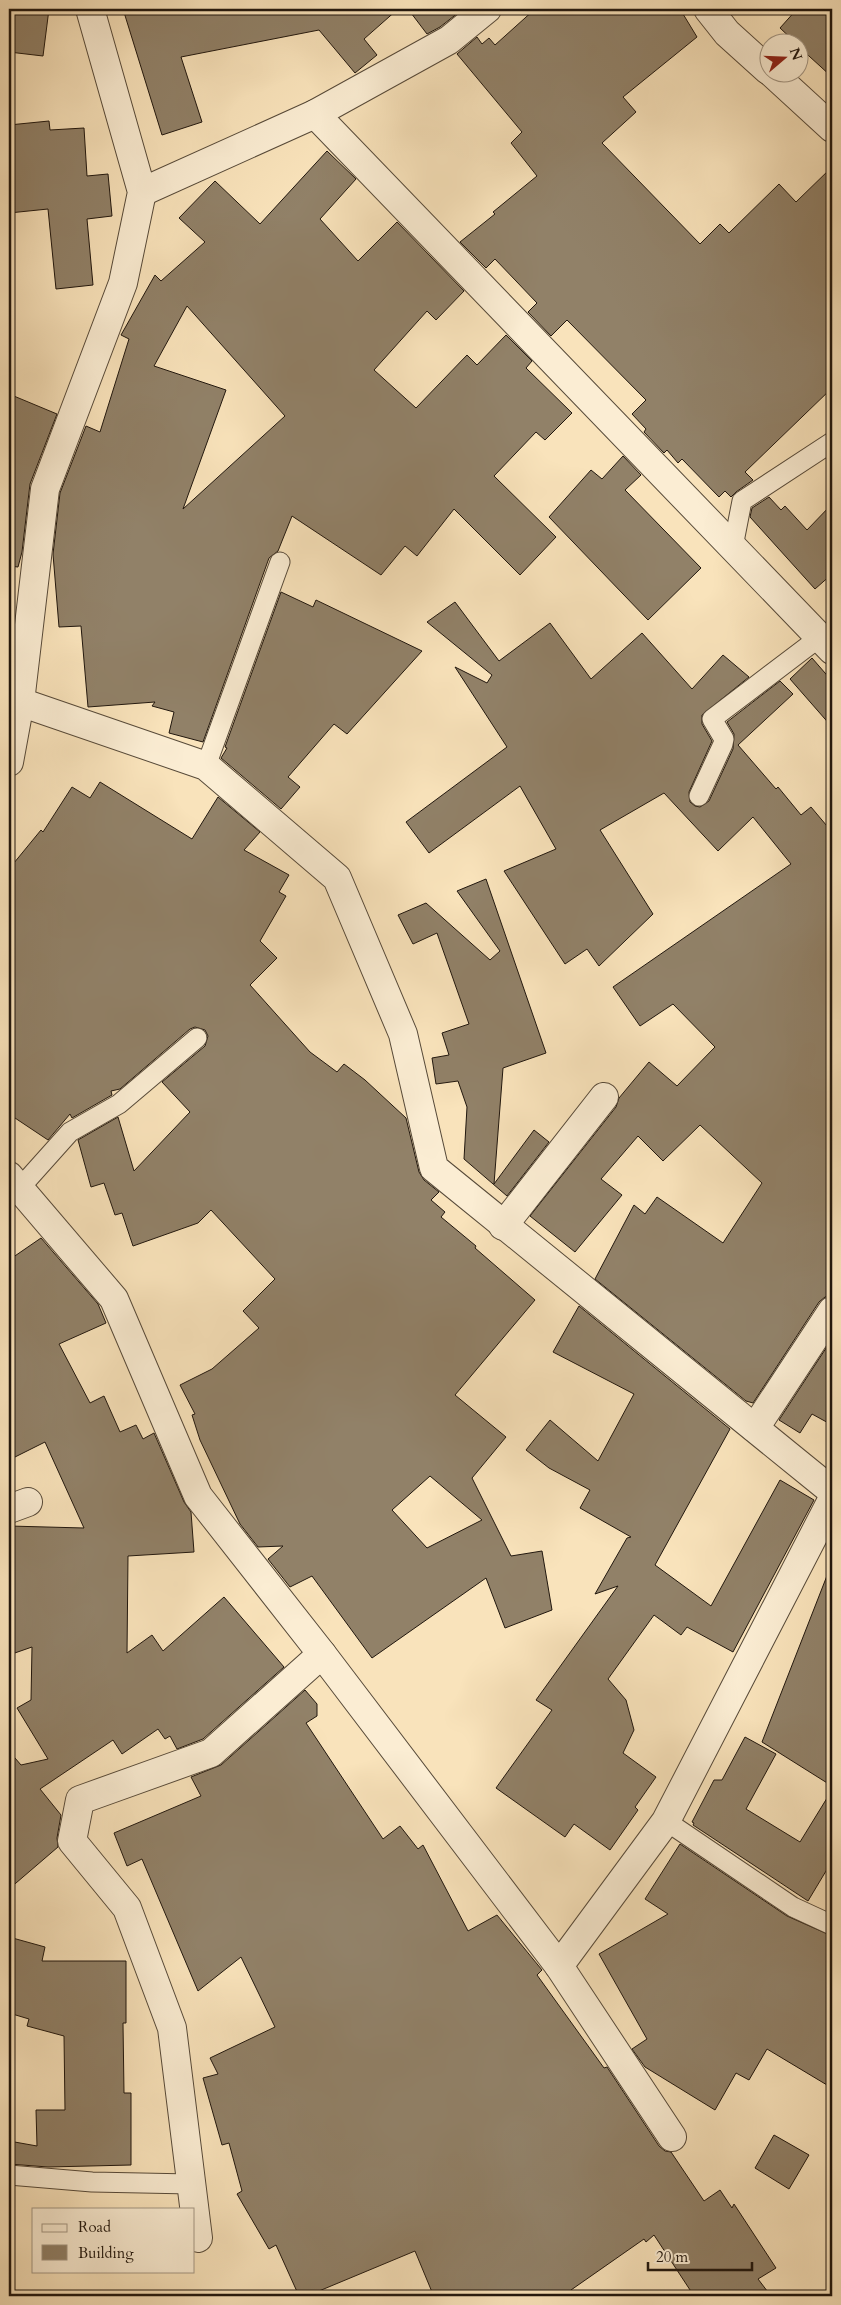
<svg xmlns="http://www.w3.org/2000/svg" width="841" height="2305" viewBox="0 0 841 2305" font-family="Cardo,serif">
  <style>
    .building { fill: #918168; stroke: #21170e; fill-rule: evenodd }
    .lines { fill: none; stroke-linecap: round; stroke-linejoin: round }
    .service-casing { stroke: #574a39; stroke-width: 21 }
    .minor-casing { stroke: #574a39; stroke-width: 30 }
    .service { stroke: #fbedd3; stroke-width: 19 }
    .minor { stroke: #fbedd3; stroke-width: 28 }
  </style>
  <rect width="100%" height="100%" fill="#f9e3bb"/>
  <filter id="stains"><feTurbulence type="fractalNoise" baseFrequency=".004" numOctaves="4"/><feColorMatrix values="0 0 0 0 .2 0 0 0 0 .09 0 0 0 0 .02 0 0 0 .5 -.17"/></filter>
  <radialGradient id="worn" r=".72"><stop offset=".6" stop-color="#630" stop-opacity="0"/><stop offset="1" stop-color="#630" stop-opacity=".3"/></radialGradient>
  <!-- building -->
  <g class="building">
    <polygon points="9,9 49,9 43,56 9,52"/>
    <polygon points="123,9 398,9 364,39 377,55 355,73 319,30 181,57 202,122 162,135"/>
    <polygon points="408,9 463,9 440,27 427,34"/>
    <polygon points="535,9 680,9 697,37 623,97 636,112 602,143 700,244 720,224 729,233 779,184 796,202 832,167 832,388 745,472 753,480 736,492 731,497 725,491 719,497 682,459 678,463 667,450 664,453 644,432 646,429 632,414 646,400 567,320 551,336 528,312 537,303 495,259 486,268 460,242 495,214 493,212 537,176 511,143 522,132 457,54 477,37 482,44 489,38 495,45"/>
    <polygon points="797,9 832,9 832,77 798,46 798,42 795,42 780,28"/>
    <polygon points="49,121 50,130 84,128 87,176 108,174 112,216 87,219 93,285 56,289 48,209 9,213 9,125"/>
    <path d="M327,151l29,28 -36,40 38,42 39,-39 67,69 -28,29 -9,-9 -53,59 42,38 51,-53 10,10 29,-30 26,26 -6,7 46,45 -27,27 -9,-8 -42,44 62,61 -36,38 -66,-66 -37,47 -12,-10 -24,29 -89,-59 -14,35 -9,7 -66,184 -34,-9 5,-21 -22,-6 3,-4 -67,5 -7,-81 -22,1 -6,-73 7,-61 26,-67 14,6 29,-93 -8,-4 34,-60 6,6 44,-39 -26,-24 36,-37 45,43zM187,306l98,110 -102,93 43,-119 -72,-24z"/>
    <polygon points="9,394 57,414 30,484 22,552 18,567 9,566"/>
    <polygon points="623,456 641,475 625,490 701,568 648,620 549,517 591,470 602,479"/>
    <polygon points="769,497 781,510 785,506 807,530 832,504 832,574 815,589 750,517 752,508"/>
    <polygon points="281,592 313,607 316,600 422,651 347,734 334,724 288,777 300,787 281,809 221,758 227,748 225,747"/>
    <polygon points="455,602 499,661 550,623 591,679 642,633 692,689 723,655 749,677 702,715 702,724 712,741 689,792 690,802 695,806 700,807 709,801 733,749 734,734 727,722 780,681 793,694 738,745 776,789 778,787 801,815 811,807 832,832 832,1295 825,1297 819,1302 753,1403 746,1401 595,1279 634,1205 645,1214 657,1197 723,1243 762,1183 700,1125 663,1161 638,1136 601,1179 622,1195 575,1252 530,1216 616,1107 619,1098 649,1062 677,1086 715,1047 673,1004 640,1026 613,987 791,864 753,817 718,851 664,793 600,830 653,914 599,966 587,949 565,964 504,871 556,849 520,786 429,853 406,822 507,747 455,667 487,683 492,675 427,622"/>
    <polygon points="812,658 832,681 832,727 790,679"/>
    <path d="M100,782l92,57 26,-42 42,35 -16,18 45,25 -10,17 7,4 -26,45 17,17 -27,27 60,67 27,20 7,-8 21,16 41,38 13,54 5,8 15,12 -8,8 14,12 -4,5 35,29 -1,2 60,52 -80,95 51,42 -34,41 39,78 31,-5 10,59 -47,18 -19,-50 -114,80 -60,-82 -22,11 -22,-28 15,-13 -25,1 -18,-23 -40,-84 -8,-25 3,-1 -15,-29 32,-16 47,-41 -16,-17 32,-32 -64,-69 -13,13 -65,23 -11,-33 -7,2 -11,-32 -13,4 -13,-47 40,-23 16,54 56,-59 -28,-30 43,-36 3,-10 -3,-6 -10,-3 -5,2 -70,60 -9,2 1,4 -40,23 -2,-4 -22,26 -39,-26v-245l32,-39 2,2 29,-45 18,11zM430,1476l52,44 -55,28 -35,-38z"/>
    <polygon points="486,879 546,1053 503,1068 494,1184 534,1130 549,1142 507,1196 464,1159 467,1107 458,1081 436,1084 432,1058 449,1055 442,1033 469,1024 437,933 413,944 398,915 426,903 490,960 500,951 457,891"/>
    <polygon points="41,1238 98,1304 106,1323 59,1344 90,1403 104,1396 120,1432 136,1425 143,1439 154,1433 184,1502 191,1512 194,1552 128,1556 127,1653 152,1635 163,1651 224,1597 284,1667 203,1739 177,1749 170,1736 165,1739 158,1729 122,1754 113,1740 40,1789 61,1815 57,1838 58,1847 9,1889 9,1751 21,1765 48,1759 17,1708 31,1700 32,1647 9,1655 9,1526 84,1528 45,1442 9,1460 9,1260"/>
    <polygon points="579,1306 730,1429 655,1565 711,1606 780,1480 814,1500 733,1652 687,1627 681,1635 654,1615 608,1679 626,1700 634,1730 623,1753 656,1777 635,1807 638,1810 610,1850 574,1824 565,1837 496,1788 552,1710 536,1700 618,1586 595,1594 627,1538 631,1537 580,1508 590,1490 549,1468 526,1450 550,1420 598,1461 634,1394 553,1352"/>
    <polygon points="832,1339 832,1425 812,1414 800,1433 779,1420"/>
    <polygon points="830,1568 832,1569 832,1786 762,1742"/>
    <polygon points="305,1690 317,1704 317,1716 306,1723 383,1839 400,1826 418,1849 423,1845 468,1931 497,1915 542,1970 537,1975 604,2068 607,2067 659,2146 665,2151 671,2152 704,2201 720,2190 732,2208 734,2204 776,2268 758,2279 771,2296 694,2296 654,2235 646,2242 644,2239 571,2290 566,2296 440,2296 432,2292 415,2251 307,2296 299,2296 276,2245 269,2249 237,2194 242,2191 229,2143 222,2145 203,2078 218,2074 210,2058 275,2027 241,1957 198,1991 142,1859 127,1866 114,1833 201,1796 191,1777 221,1765"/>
    <polygon points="745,1737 776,1754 746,1809 800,1842 832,1790 832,1861 808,1901 693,1825 694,1823 692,1822 714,1780 722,1780"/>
    <polygon points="680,1844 787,1916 832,1936 832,2088 767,2049 749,2080 736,2073 715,2110 645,2067 632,2049 647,2039 599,1954 668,1914 645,1899"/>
    <polygon points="9,1937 45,1947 42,1961 126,1961 126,2023 123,2023 124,2093 131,2093 131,2165 48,2167 9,2164 9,2141 37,2146 36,2110 65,2110 64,2036 27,2026 29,2019 9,2013"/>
    <polygon points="774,2135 809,2155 789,2189 755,2168"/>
  </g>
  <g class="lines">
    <defs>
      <g id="service">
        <polyline points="733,547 742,501 832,442"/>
        <polyline points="206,766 280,562"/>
        <polyline points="699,796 723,744 724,739 712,719 820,637"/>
        <polyline points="19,1189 70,1132 119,1104 197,1038"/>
        <polyline points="666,1821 793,1907 832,1925"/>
        <polyline points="9,2175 92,2182 191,2184"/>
      </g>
      <g id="minor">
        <polyline points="708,9 727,33 768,70"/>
        <polyline points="771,72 832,128"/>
        <polyline points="315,114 832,650"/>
        <polyline points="142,192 315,114 449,40 487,9"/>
        <polyline points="20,702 206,766 337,878 403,1034 434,1168 832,1491"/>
        <polyline points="9,762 20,702 45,489 123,283 142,192 90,9"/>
        <polyline points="9,1176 114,1299 198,1496 322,1654 559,1966 672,2137"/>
        <polyline points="503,1226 604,1097"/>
        <polyline points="755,1428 832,1311"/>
        <polyline points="9,1509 28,1502"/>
        <polyline points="559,1966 666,1821 832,1500"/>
        <polyline points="198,2238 172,2028 127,1908 72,1841 80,1800 211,1753 322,1654"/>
      </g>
    </defs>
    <!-- service casing -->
    <use href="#service" class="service-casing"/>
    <!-- minor casing -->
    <use href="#minor" class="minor-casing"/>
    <!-- service -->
    <use href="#service" class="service"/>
    <!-- minor -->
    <use href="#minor" class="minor"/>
  </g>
  <!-- margin -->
  <rect width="841" height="2305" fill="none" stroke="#f9e3bb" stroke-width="30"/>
  <rect x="10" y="10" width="821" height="2285" fill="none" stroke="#21170e" stroke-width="2.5"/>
  <rect x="15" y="15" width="811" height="2275" fill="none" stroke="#21170e"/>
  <!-- legend -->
  <rect x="32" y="2208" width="162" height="65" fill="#fbedd3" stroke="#a49784"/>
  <rect x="42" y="2224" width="25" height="8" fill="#fbedd3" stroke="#a49784"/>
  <text x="78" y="2232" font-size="15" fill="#21170e">Road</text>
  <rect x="42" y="2245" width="25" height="15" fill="#918168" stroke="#a49784"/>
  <text x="78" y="2258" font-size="15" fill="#21170e">Building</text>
  <!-- north arrow -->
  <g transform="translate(784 58) rotate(71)"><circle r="24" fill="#fbedd3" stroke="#a49784"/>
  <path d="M0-4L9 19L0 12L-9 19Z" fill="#8f2418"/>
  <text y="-8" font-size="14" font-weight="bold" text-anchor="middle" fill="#21170e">N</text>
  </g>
  <!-- scale -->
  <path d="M648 2262v8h104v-8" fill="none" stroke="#21170e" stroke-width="2.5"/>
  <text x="656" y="2262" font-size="15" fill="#21170e" stroke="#fbedd3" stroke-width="4" paint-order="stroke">20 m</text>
  <rect width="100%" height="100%" filter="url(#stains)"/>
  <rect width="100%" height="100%" fill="url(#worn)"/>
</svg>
